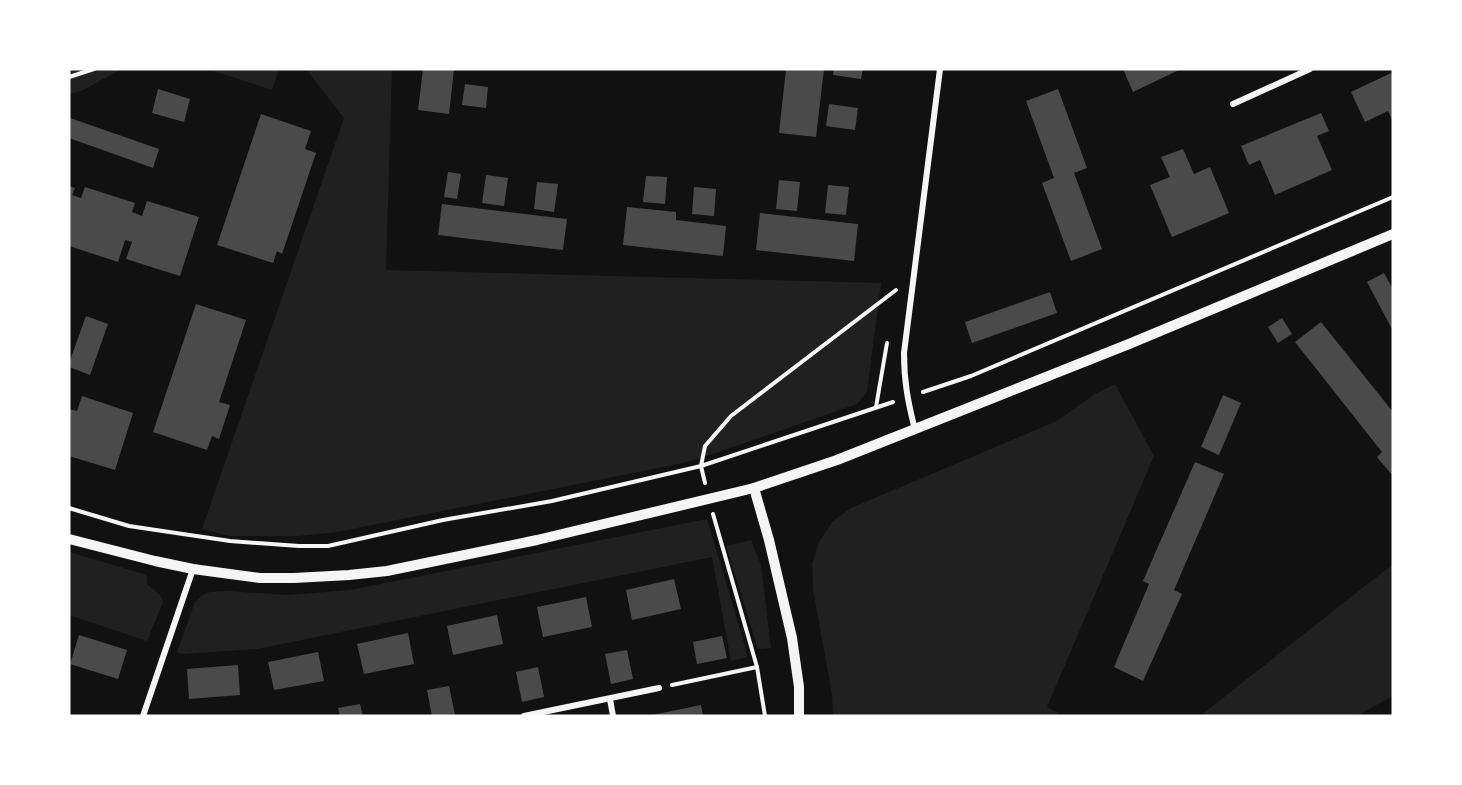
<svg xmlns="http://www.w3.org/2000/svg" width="1462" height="785" viewBox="0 0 1462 785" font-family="Helvetica,sans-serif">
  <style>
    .green { fill: #202020 }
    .building { fill: #4a4a4a }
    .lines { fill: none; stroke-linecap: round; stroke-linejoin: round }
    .path { stroke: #f5f5f5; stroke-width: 4 }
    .minor { stroke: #f5f5f5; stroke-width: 6 }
    .tertiary { stroke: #f5f5f5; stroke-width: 10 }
  </style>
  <rect width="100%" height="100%" fill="#111"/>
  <!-- green -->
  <g class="green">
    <polygon points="69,69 122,69 81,91 69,94"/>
    <polygon points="207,69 279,69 272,90"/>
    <polygon points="306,69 392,69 386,270 881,283 867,392 857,404 713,454 683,463 337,532 299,536 229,536 202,529 344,118"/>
    <polygon points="1115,384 1154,456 1047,707 1064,716 833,716 832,695 813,589 812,564 819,542 833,521 851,508 1057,421 1095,394"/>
    <polygon points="707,519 747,653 747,657 731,661 712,557 257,649 182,654 177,652 195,602 201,596 210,592 227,591 288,595 350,590"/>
    <polygon points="751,540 761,565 771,648 758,649 726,546"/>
    <polygon points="69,552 147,575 147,584 160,595 163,602 147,641 69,615"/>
    <polygon points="1393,564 1393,696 1356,716 1200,716"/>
  </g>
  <!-- building -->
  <g class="building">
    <polygon points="423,69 454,69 449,114 418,110"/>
    <polygon points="786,69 824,69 816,137 779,133"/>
    <polygon points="834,69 863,69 861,79 833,75"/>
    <polygon points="1123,69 1181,69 1133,92"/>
    <polygon points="1391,73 1393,77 1393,122 1388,111 1365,122 1351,92"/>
    <polygon points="465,84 488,87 486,108 462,105"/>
    <polygon points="158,89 190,99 184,122 152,113"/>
    <polygon points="1058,89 1087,168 1074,173 1102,249 1071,261 1042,183 1054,178 1026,101"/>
    <polygon points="829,104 858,108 855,130 826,126"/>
    <polygon points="1321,113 1329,131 1317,136 1332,170 1275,195 1260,160 1249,165 1241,146"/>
    <polygon points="261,114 311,131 305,149 316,153 282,254 277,251 273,263 217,245"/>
    <polygon points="70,118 159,149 153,168 69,138"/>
    <polygon points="1183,149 1194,174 1210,167 1229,213 1172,237 1150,185 1170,177 1161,157"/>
    <polygon points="448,172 461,174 457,199 444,197"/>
    <polygon points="486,175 508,178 504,206 482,203"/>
    <polygon points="646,176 667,177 665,204 643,202"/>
    <polygon points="779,180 800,182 797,211 776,209"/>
    <polygon points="537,182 558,184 554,212 534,209"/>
    <polygon points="828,185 849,187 846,215 825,213"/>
    <polygon points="69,186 75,188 72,195 81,198 85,187 135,203 132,212 142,216 147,201 199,217 180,276 126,259 132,242 125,240 118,262 69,246 70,229 69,228"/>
    <polygon points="694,187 716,189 714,216 692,214"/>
    <polygon points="442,204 567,219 563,250 438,235"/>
    <polygon points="627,207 676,212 676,220 726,226 723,256 623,245"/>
    <polygon points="760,213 858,224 854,261 756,250"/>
    <polygon points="1384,273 1393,289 1393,331 1367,282"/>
    <polygon points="1050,292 1057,313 972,343 965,322"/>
    <polygon points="196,304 246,320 219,402 230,405 219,439 212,436 207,450 153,432"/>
    <polygon points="86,316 108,324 90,375 69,367 69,363"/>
    <polygon points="1282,318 1292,334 1278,343 1268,327"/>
    <polygon points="1321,322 1393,412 1393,476 1377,457 1382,452 1295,342"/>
    <polygon points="1223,395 1241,403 1219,455 1201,447"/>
    <polygon points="82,396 133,413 115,470 69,456 69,409 77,411"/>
    <polygon points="1195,462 1224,474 1174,590 1182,594 1143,681 1114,667 1149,584 1143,581"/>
    <polygon points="674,579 681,609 632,620 626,590"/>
    <polygon points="586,597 592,627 543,637 537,607"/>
    <polygon points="497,615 503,644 453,655 447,626"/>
    <polygon points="408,633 414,664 364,674 357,644"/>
    <polygon points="79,635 127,650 118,679 70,664"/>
    <polygon points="722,636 727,658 697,664 693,642"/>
    <polygon points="627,650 633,679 611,684 605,654"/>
    <polygon points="318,652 324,681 274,690 268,662"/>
    <polygon points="238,665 240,695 189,699 187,669"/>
    <polygon points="538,667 544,697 522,702 516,672"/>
    <polygon points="449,686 455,715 432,716 427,690"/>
    <polygon points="360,704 363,716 340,716 338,708"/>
    <polygon points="701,705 703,716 652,716 652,715"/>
  </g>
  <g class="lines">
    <!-- path -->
    <g class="path">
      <polyline points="69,77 94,69"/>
      <polyline points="923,392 971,376 1393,197"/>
      <polyline points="876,407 887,343"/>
      <polyline points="705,483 701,466 705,446 731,416 896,290"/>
      <polyline points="69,508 129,526 230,541 299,546 328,546 443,520 552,501 701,466 893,402"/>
      <polyline points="713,514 757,667 765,716"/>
      <polyline points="672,685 757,667"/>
    </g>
    <!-- minor -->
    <g class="minor">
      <polyline points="1233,104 1310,69"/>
      <path d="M915,430c-7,-28 -11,-48 -11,-77l36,-284"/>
      <polyline points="610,699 613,716"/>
      <polyline points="143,716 193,569"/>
      <polyline points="524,716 659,688"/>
    </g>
    <!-- tertiary -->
    <g class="tertiary">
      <polyline points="754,488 769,540 792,638 799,687 799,716"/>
      <polyline points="69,539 155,561 193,569 260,578 294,578 349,575 387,571 537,540 754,488 837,460 1129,344 1393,234"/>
    </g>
  </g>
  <!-- border -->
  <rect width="1462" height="785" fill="none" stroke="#ffffff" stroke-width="141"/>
</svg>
